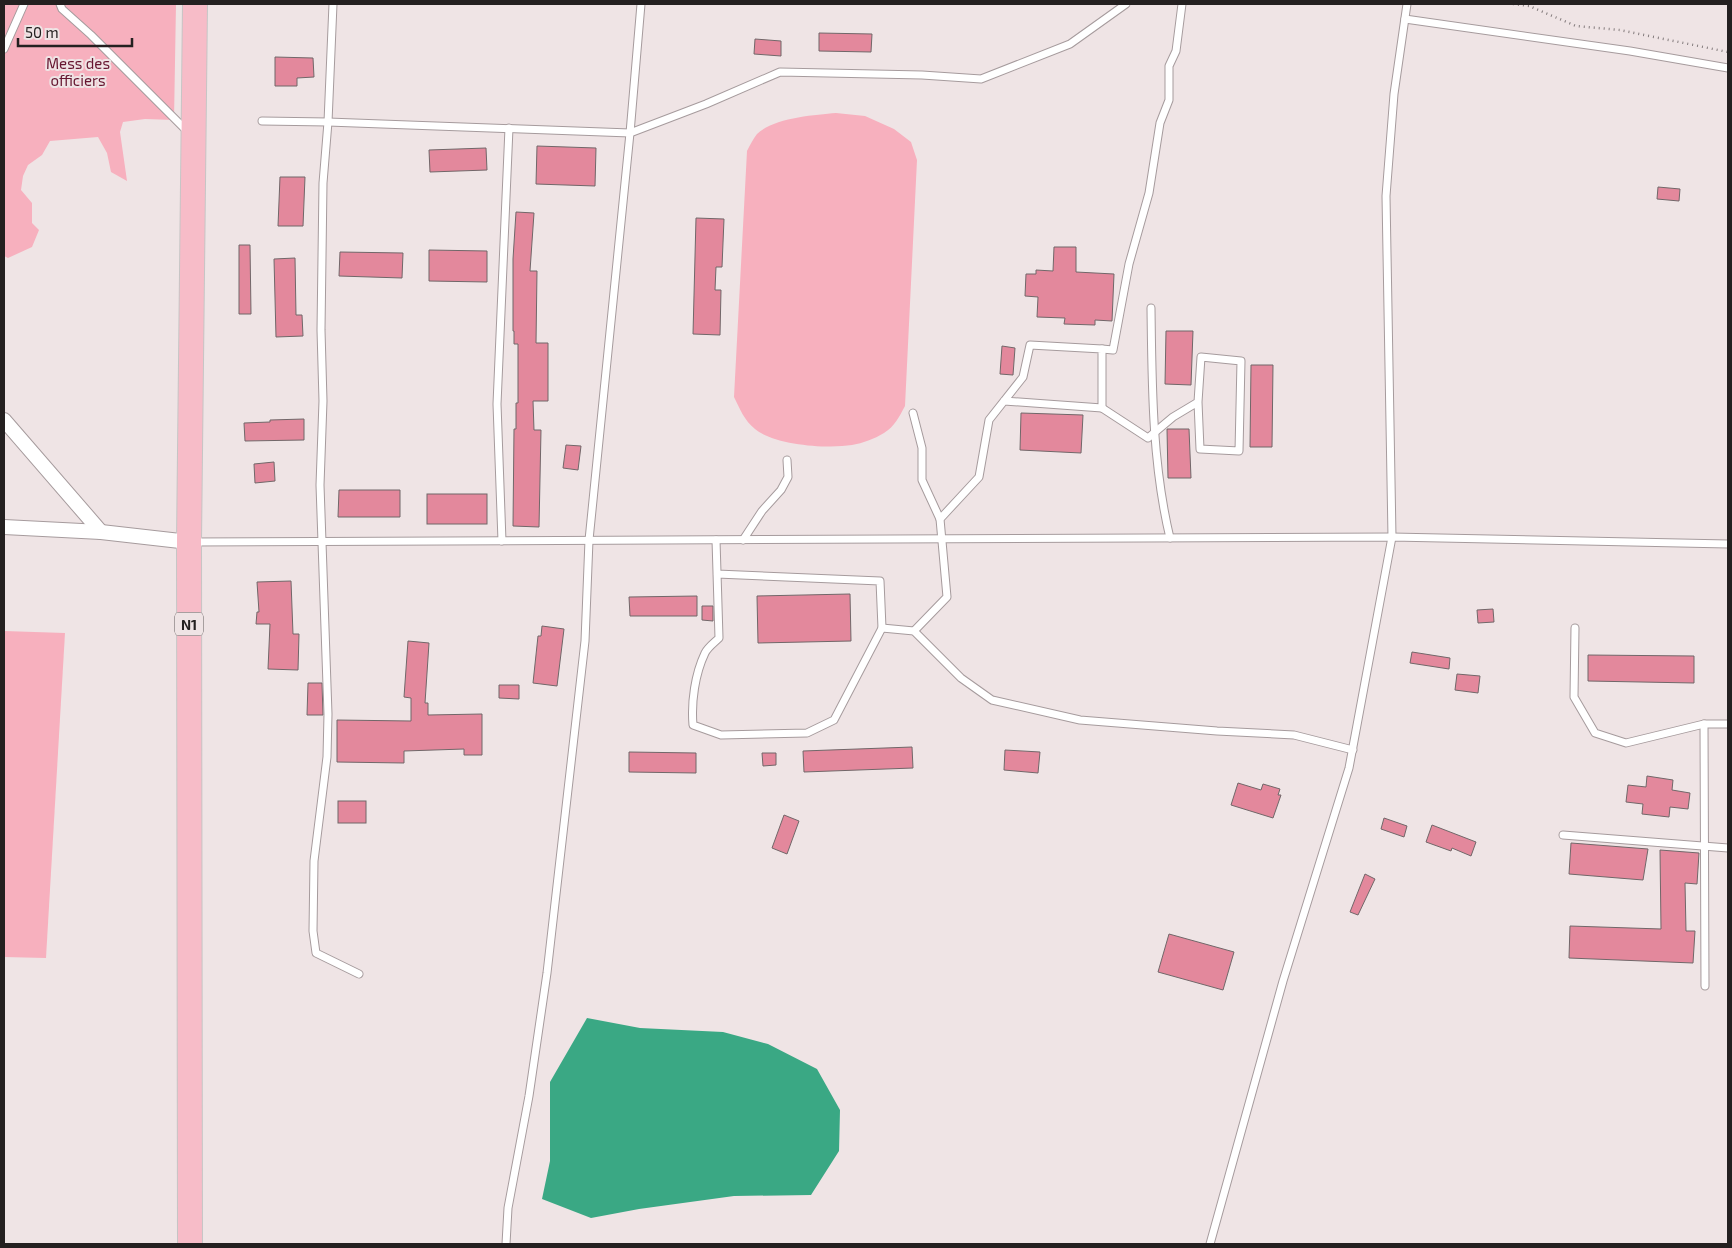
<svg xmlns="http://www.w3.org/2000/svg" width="1732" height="1248" viewBox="0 0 1732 1248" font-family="'Exo 2',sans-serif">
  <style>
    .green { fill: #f7b0be }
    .water { fill: #3aa884 }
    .building { fill: #e3889c; stroke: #716769 }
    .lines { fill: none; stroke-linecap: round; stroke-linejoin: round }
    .service-casing { stroke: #a69b9d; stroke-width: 9 }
    .minor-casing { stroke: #a69b9d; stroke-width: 16 }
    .trunk-casing { stroke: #c6c5c5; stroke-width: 26 }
    .path { stroke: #847c7d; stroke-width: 2.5; stroke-dasharray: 1 4; stroke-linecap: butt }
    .service { stroke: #fff; stroke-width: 7 }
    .minor { stroke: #fff; stroke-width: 14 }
    .trunk { stroke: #f7bcc8; stroke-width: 24 }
    .labels { text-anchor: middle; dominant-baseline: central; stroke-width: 4; stroke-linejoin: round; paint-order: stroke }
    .shield { fill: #efe4e5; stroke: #615b5b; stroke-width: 1 }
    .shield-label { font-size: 14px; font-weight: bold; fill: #242020 }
    .park-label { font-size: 15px; fill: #661630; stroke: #efe4e5 }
  </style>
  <rect width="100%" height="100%" fill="#efe4e5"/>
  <!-- green -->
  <g class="green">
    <polygon points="4,4 176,4 174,120 145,119 123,122 120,132 127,181 111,172 107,153 98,137 50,141 42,155 28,165 23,176 21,190 32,203 32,223 39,230 32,247 8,258 4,256"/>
    <path d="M836,113l29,3 29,13 17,13 6,18 -12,246c-6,11 -10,20 -21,27 -10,6 -21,10 -32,12 -25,4 -78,0 -97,-16 -11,-9 -15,-20 -21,-32l13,-246c3,-6 6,-12 10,-17 16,-16 57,-19 79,-21z"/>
    <polygon points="4,631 65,633 46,958 4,957"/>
  </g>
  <!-- water -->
  <polygon class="water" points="587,1018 640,1028 723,1032 768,1044 817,1069 840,1110 839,1151 811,1195 734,1196 639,1209 591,1218 542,1199 550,1161 550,1082"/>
  <!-- building -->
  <g class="building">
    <polygon points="819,33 872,34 871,52 819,51"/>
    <polygon points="755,39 781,41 781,56 754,54"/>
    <polygon points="275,57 313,58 314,77 297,78 297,86 275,86"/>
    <polygon points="537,146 596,148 595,186 536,184"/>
    <polygon points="486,148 487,170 430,172 429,150"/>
    <polygon points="280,177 305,177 303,226 278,226"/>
    <polygon points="1658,187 1680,189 1679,201 1657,199"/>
    <polygon points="516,212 534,213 530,271 537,271 536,343 548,343 548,401 533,401 534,430 541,430 539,527 513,526 514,429 516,429 516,403 518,403 518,344 514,344 514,331 513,331 513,259"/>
    <polygon points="696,218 724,219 722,267 716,267 715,290 721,290 720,335 693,334"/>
    <polygon points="239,245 250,245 251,314 239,314"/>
    <polygon points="1054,247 1076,247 1076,272 1114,274 1112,321 1095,320 1095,325 1064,324 1065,318 1037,317 1038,297 1025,296 1026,274 1036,274 1036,270 1053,271"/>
    <polygon points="429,250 487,251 487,282 429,281"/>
    <polygon points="340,252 403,253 402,278 339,276"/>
    <polygon points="295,258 296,315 302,315 303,336 276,337 274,259"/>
    <polygon points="1166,331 1193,331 1191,385 1165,384"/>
    <polygon points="1002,346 1015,348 1013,375 1000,374"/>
    <polygon points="1251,365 1273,365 1272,447 1250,447"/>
    <polygon points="1021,413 1083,415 1081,453 1020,450"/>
    <polygon points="304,419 304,440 245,441 244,423 270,422 270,420"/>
    <polygon points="1167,429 1189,429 1191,478 1168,478"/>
    <polygon points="566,445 581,446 578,470 563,468"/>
    <polygon points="274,462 275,481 255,483 254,464"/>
    <polygon points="339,490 400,490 400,517 338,517"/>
    <rect x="427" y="494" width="60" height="30"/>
    <polygon points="291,581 293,634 299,634 298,670 268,669 270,624 256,624 257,612 259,612 257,582"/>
    <polygon points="850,594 851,641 758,643 757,596"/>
    <polygon points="697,596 697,616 630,616 629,597"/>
    <polygon points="702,606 713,606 713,621 702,620"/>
    <polygon points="1493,609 1494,622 1478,623 1477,610"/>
    <polygon points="542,626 564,629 557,686 533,683 538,636 541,636"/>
    <polygon points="408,641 429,643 425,703 428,703 428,715 482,714 482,755 464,755 464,749 404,751 404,763 337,762 337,720 411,721 411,698 404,697"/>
    <polygon points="1412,652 1450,658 1449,669 1410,663"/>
    <polygon points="1588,655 1694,656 1694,683 1588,681"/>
    <polygon points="1457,674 1480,676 1478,693 1455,690"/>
    <polygon points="308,683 322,683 323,715 307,715"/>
    <polygon points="499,685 519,685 519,699 499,698"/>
    <polygon points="912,747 913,768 804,772 803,751"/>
    <polygon points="1005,750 1040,752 1038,773 1004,770"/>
    <polygon points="629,752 696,753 696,773 629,772"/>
    <polygon points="762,753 776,753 776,765 763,766"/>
    <polygon points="1647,776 1673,780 1672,790 1690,793 1688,809 1670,807 1669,817 1642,814 1643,804 1626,802 1628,785 1646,787"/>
    <polygon points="1238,783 1261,790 1263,784 1280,789 1278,795 1281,795 1273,818 1231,805"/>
    <rect x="338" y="801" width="28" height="22"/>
    <polygon points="784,815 799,821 787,854 772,848"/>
    <polygon points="1384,818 1407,826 1404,837 1381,829"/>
    <polygon points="1432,825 1476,842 1471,856 1452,848 1451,851 1426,842"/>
    <polygon points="1571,843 1648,849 1643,880 1569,874"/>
    <polygon points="1660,850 1699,853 1697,884 1685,883 1686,931 1695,931 1693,963 1569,958 1570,926 1661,929"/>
    <polygon points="1365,874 1375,879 1358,915 1350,912"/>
    <polygon points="1169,934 1234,952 1223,990 1158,972"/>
  </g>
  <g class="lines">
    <defs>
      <g id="service">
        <polyline points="60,4 62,9 91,35 188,132"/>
        <polyline points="333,4 328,122 323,183 321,330 323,401 320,485 328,714 327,757 314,861 313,931 316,953 359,974"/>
        <polyline points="1405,19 1630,51 1728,68"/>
        <polyline points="4,49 24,4"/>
        <polyline points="262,121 328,122 630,133 706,104 780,72 922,75 981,79 1070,44 1126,4"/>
        <path d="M1151,308c1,77 1,155 19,230"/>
        <polyline points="1102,349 1113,350 1129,264 1149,193 1160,123 1169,100 1169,66 1176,51 1182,4"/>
        <polyline points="1102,408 1148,438 1173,417 1198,402 1201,357 1241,361 1239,451 1200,449 1198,402"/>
        <polyline points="913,413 922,448 922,480 940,519"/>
        <path d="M716,540l3,98c-5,5 -11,9 -14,15 -10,21 -14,49 -12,72l28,10 86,-2 27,-13 48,-92 -2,-47 -163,-7"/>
        <polyline points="743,540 762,511 781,490 788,477 787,460"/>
        <polyline points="502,541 497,404 509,128"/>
        <polyline points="191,542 1392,537 1728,544"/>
        <polyline points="882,628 914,631 961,678 992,700 1080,720 1217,731 1294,735 1353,750"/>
        <polyline points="1575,628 1574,697 1595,733 1626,743 1704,724 1728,724"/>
        <polyline points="914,631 947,597 940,519 979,477 989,420 1023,377 1030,345 1102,349 1102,408 1004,401"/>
        <polyline points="1704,724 1705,986"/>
        <polyline points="1563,835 1728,848"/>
        <polyline points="506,1244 508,1208 529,1096 547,973 585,641 589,540 630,133 641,4"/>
        <polyline points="1210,1244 1283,981 1349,768 1392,537 1386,196 1394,94 1407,4"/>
      </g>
      <g id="minor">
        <polyline points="4,420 101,532"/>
        <polyline points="4,527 101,532 189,542"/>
      </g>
      <polyline id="trunk" points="190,1244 189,542 195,4"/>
    </defs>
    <!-- service casing -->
    <use href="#service" class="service-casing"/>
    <!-- minor casing -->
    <use href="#minor" class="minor-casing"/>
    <!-- trunk casing -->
    <use href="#trunk" class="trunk-casing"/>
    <!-- path -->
    <polyline class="path" points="1513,4 1529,6 1576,26 1620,30 1728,52"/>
    <!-- service -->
    <use href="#service" class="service"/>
    <!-- minor -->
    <use href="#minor" class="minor"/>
    <!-- trunk -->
    <use href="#trunk" class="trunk"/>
  </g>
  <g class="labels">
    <!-- shield labels -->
    <rect class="shield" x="175" y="612.5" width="28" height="23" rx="4"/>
    <g class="shield-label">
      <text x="189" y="624">N1</text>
    </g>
    <!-- park labels -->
    <g class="park-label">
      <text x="78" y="63">Mess des<tspan x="78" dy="17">officiers</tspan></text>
    </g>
  </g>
  <!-- border -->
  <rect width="1732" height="1248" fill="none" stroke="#242020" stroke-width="10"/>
  <!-- scale -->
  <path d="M18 38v8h114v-8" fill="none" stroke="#242020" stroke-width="2.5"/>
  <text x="25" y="38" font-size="15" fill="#242020" stroke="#efe4e5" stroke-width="4" paint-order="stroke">50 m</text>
</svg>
